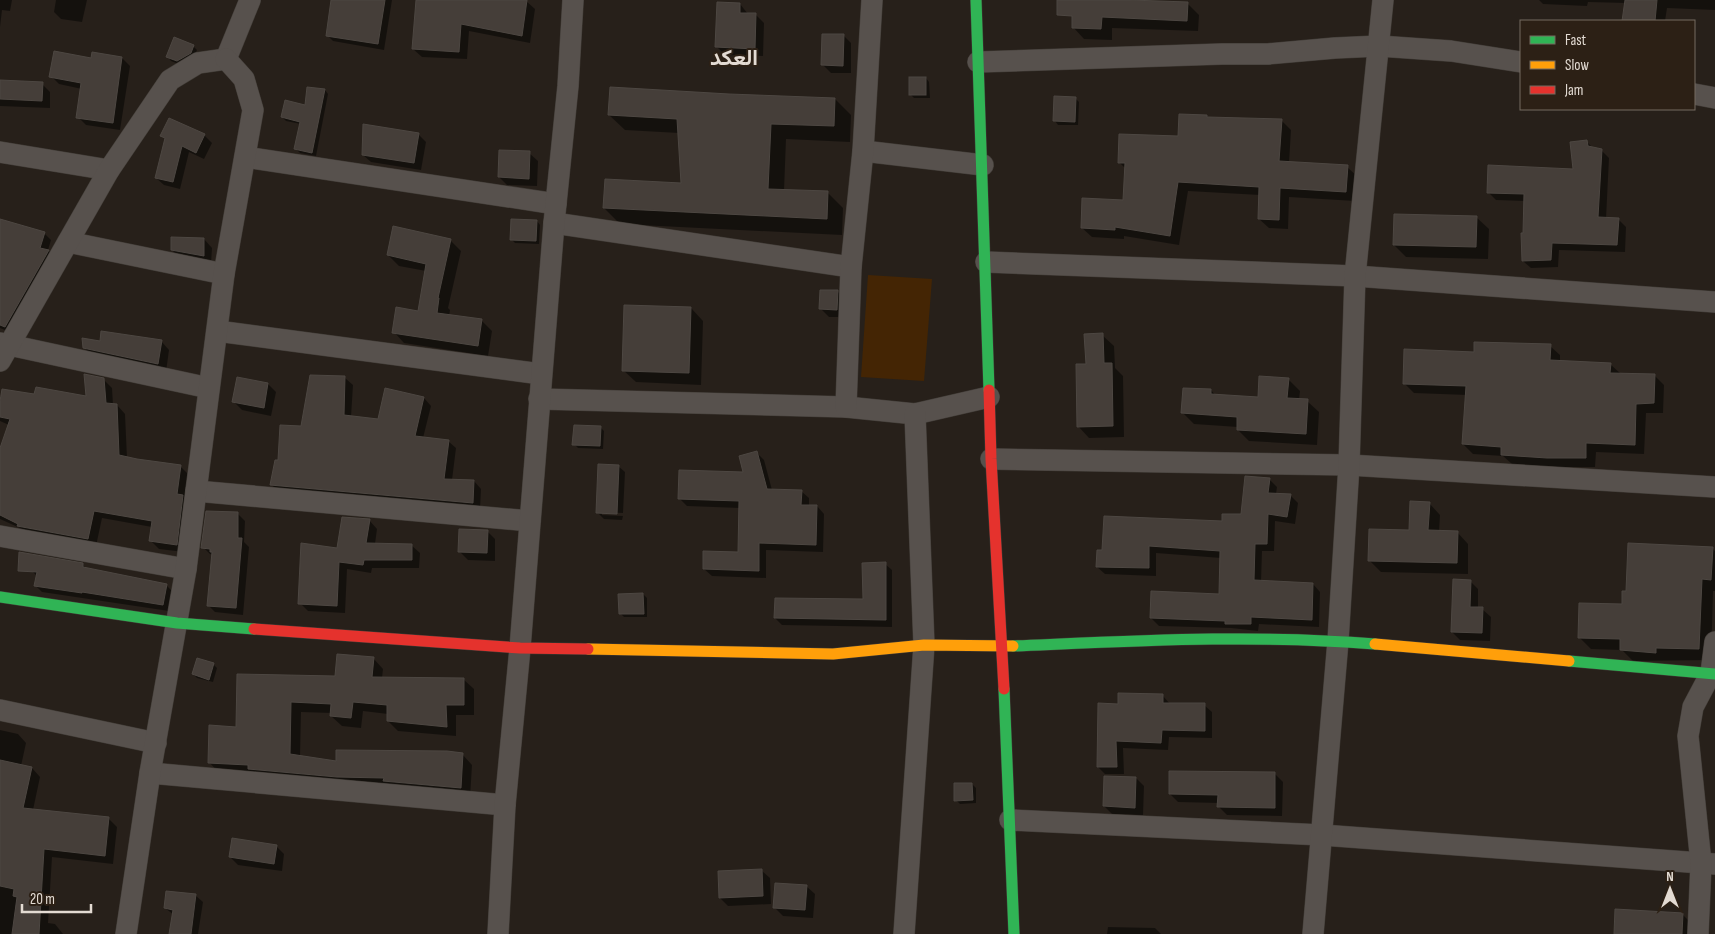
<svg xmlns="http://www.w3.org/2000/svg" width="1715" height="934" viewBox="0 0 1715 934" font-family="'Sofia Sans Condensed',Vazirmatn,sans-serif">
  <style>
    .green { fill: #442504 }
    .shadow { fill: #0007 }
    .building { fill: #453e39; stroke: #4d4742 }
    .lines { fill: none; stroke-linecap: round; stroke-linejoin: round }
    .street-casing { stroke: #413c37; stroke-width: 22 }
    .fast-casing { stroke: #413c37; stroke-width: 12 }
    .slow-casing { stroke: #413c37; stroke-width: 12 }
    .jam-casing { stroke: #413c37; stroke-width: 12 }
    .street { stroke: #57514d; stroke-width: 21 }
    .fast { stroke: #30b455; stroke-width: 11 }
    .slow { stroke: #ff9f0a; stroke-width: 11 }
    .jam { stroke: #e5322d; stroke-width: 11 }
    .labels { text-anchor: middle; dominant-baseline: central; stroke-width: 4; stroke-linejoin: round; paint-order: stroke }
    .district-label { font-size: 22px; font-weight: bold; fill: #e3dbd3; stroke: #2c2015 }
  </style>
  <rect width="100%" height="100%" fill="#27201a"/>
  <!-- green -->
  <polygon class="green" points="868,275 932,279 924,381 861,377"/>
  <!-- shadow -->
  <g class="shadow">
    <polygon points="0,0 12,0 10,11 2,10 0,27"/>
    <polygon points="56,0 87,0 82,22 61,19 54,12"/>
    <polygon points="332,0 392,0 384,50 333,41 327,35"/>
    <polygon points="417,0 526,1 535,9 530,43 469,31 467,59 422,57 413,49"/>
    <polygon points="1074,0 1125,0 1188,4 1199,15 1198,31 1112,28 1112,40 1084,39 1073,27"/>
    <polygon points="1539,0 1715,0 1715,10 1667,8 1665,21 1624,21 1626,3 1588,2 1587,6 1543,4"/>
    <polygon points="740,4 748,14 756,15 764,23 763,56 725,55 717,47"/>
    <polygon points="843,35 851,43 851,73 831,73 823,65"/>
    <polygon points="193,46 197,50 194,56 181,65 171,61 168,57"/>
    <polygon points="122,58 130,66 120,130 86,125 78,117 82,89 59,84 51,76 92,60"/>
    <polygon points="926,78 929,82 930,98 914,98 910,94"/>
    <polygon points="0,81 42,84 50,92 50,108 0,106"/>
    <polygon points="325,90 328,94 316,156 300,153 296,149 301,124 286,121 282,117 307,107"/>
    <polygon points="729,95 835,99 851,115 850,142 786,139 784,191 827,192 843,208 842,235 620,224 604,208 682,185 679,133 625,130 609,115"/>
    <polygon points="1075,98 1079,102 1078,125 1058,125 1055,121"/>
    <polygon points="1207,116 1209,118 1281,120 1291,130 1289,163 1347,167 1357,176 1355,201 1289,197 1288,229 1269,228 1259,219 1260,195 1188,191 1179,245 1124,236 1124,239 1092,237 1082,228 1124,202 1126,169 1119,162 1179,137"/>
    <polygon points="418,134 426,142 421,170 371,162 363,155"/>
    <polygon points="204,135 212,143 204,159 189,152 180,189 164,185 156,178 166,140 162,136"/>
    <polygon points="1587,142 1594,149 1601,150 1609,158 1606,219 1618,219 1626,227 1625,252 1559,250 1558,267 1531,268 1523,261 1525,201 1496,200 1488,192 1574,170"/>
    <polygon points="529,153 538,161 537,186 507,185 499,177"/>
    <polygon points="1476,217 1489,229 1488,259 1406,257 1394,245"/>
    <polygon points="0,221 44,233 51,240 48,250 55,258 12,333 0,328"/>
    <polygon points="537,221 540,225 539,244 515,243 511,239"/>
    <polygon points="204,239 212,248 211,264 180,258 172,250"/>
    <polygon points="450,240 461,251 448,308 450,310 449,316 482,321 492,331 488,356 404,343 394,332 419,312 426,271 399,266 388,255"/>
    <polygon points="837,291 845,299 845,317 829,317 821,309"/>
    <polygon points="691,308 703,321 701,385 636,382 623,370"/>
    <polygon points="1102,335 1114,346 1115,368 1123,376 1124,437 1089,438 1078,426 1087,365"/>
    <polygon points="161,341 169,350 166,372 92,356 84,347 101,342"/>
    <polygon points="1550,346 1560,355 1560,362 1610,364 1621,374 1654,375 1664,385 1663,413 1646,413 1644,454 1596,452 1595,467 1558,467 1512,464 1503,456 1473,454 1463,444 1467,395 1414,393 1404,383 1475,353"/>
    <polygon points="345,378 353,385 351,417 379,420 424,398 431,406 423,438 448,441 456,448 452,480 474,481 481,489 480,510 279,492 272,485 279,462 302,428"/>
    <polygon points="103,379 112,388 113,405 117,405 125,414 127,458 180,466 188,474 184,552 159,549 151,541 152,527 102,518 96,546 38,536 0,519 0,451 9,425 0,421 0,396 87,397"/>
    <polygon points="1288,379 1300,391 1299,400 1307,401 1319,412 1317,445 1249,441 1238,430 1238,427 1194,424 1183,413 1211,390 1216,396 1259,398"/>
    <polygon points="268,384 276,392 271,416 242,410 234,402"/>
    <polygon points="600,427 604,431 603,449 578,448 574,444"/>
    <polygon points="757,453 764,460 772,490 801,491 809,498 809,506 817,506 824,514 823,552 766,550 766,578 712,576 704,569 740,553 740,508 687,506 680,499 745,474"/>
    <polygon points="618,466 625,472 623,513 602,512 602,515 623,516 622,520 604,519 598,513"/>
    <polygon points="1269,479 1277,487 1276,494 1290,495 1298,503 1295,524 1275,521 1274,551 1262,551 1261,582 1313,584 1320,592 1319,627 1259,624 1258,631 1231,628 1159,626 1151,618 1220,595 1221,558 1156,553 1156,576 1105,574 1097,567 1098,551 1223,523 1242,516"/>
    <polygon points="1429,503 1440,515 1439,532 1457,532 1468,544 1468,574 1381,572 1369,560 1410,531"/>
    <polygon points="238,514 245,521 244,542 249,547 243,615 215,612 208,605 213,555 210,554 203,547"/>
    <polygon points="369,520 377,529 375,544 411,545 420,553 419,568 372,568 371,573 347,569 345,613 308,611 300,603 338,549"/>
    <polygon points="487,531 495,539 495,561 468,560 460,552"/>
    <polygon points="1712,548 1715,551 1715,591 1713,591 1711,660 1633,661 1622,650 1591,649 1579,637 1623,606 1627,592"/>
    <polygon points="885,564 892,570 892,627 782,625 775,618 864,600"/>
    <polygon points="83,565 88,570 166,585 173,592 169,611 42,592 36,586 37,576 33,572"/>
    <polygon points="1470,581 1478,589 1478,609 1482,609 1491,617 1490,641 1460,640 1452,632"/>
    <polygon points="643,594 647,598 647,617 624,617 620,613"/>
    <polygon points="373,658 383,669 382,678 463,679 474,689 474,715 456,715 456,736 398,731 388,721 388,714 363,711 361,728 342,726 331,716 332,713 301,712 300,757 337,762 462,754 472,765 470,798 219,773 209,762 237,728"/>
    <polygon points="213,664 217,668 213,682 197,678 193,674"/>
    <polygon points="1163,696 1170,704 1204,705 1212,712 1212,738 1169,737 1168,750 1123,748 1124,774 1105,774 1098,767 1119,705"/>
    <polygon points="0,730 18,734 26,743 21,766 32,768 40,777 33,810 108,818 117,827 113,864 52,857 48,923 55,924 63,934 0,934"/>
    <polygon points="1275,774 1283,782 1282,816 1227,815 1219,807 1219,803 1178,802 1170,794"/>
    <polygon points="1136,778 1144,786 1143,815 1112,814 1104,806"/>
    <polygon points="972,784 976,788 976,803 960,804 956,800"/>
    <polygon points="276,846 284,854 282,871 238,865 230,857"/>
    <polygon points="761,870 770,878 771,904 728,906 720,898"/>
    <polygon points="806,886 815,894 813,918 783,916 775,908"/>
    <polygon points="196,896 203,902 198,934 171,934 174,915 165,908"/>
    <polygon points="1682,914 1692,924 1692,934 1615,934"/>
    <polygon points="1108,927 1155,928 1161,934 1107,934"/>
  </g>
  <!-- building -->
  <g class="building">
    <polygon points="331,0 385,0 378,44 326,36"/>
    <polygon points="416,0 527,0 522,36 461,24 459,52 412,49"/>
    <polygon points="1057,0 1130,0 1188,2 1187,21 1102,17 1101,29 1072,28 1072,16 1057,15"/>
    <polygon points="1625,0 1657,0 1655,21 1622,21"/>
    <polygon points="717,2 740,3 740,13 756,13 755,49 715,47"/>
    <polygon points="822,34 844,34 843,66 821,65"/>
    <polygon points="174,37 194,45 191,53 177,61 166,57"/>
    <polygon points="54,51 91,58 92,52 122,57 113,123 76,118 81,83 49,77"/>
    <rect x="909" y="77" width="17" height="18"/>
    <polygon points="0,80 43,82 42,101 0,99"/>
    <polygon points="307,87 325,89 312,153 294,149 300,122 281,117 285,100 305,105"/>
    <polygon points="610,87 729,94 835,98 834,126 771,124 768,189 828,191 827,219 603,208 605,179 681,183 677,119 608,115"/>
    <polygon points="1054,96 1076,97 1075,122 1053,121"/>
    <polygon points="1179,114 1207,115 1207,117 1282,119 1279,161 1348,165 1346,192 1280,188 1279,220 1258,219 1259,187 1178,182 1170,236 1115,227 1115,230 1081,228 1082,198 1123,200 1125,163 1118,163 1119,134 1178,136"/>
    <polygon points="169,118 205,134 196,153 182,146 173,182 155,178 165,138 160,136"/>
    <polygon points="363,124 419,133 414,163 362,155"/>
    <polygon points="1587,140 1588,146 1602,149 1598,217 1619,218 1617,245 1552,243 1551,260 1522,261 1521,233 1523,233 1524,194 1487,193 1488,165 1573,169 1570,142"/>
    <polygon points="499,150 530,151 529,179 498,177"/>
    <polygon points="1394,214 1477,216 1476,247 1393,245"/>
    <polygon points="0,219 45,232 40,248 49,250 5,327 0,325"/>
    <polygon points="511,219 537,220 536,241 510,240"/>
    <polygon points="393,226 451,239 438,298 439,298 437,313 482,319 478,346 392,333 396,307 418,311 426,264 387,255"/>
    <polygon points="171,237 204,238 204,256 171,250"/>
    <polygon points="820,290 838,290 837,310 819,309"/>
    <polygon points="624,305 691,307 689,373 622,371"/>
    <polygon points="101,331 162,340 158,364 83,348 82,338 100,341"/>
    <polygon points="1103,333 1104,363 1112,363 1113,426 1077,427 1076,364 1086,364 1084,334"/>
    <polygon points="1474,342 1551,344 1550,360 1611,363 1610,373 1655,374 1654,403 1636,404 1635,445 1586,443 1586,458 1547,458 1501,455 1501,447 1462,444 1466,386 1403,384 1404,349 1474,352"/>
    <polygon points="84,374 104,378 106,403 117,404 119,455 137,459 181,465 177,494 183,495 177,545 149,541 152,521 94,511 88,539 17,526 18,524 0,515 0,448 10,419 0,417 0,401 2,389 34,394 36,387 86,396"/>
    <polygon points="310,375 345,376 344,415 378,419 385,388 424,397 415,436 449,440 444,479 474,480 473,503 270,485 275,460 278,460 280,425 301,426"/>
    <polygon points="1259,376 1289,378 1287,398 1308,399 1306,434 1237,430 1237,417 1181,413 1183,388 1211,389 1211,394 1258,397"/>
    <polygon points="237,377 268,383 264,408 232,402"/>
    <polygon points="574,425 601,426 600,446 572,445"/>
    <polygon points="757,451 767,489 802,490 801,505 817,505 816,545 759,543 759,571 703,569 703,551 738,552 739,501 678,499 679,470 743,472 739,456"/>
    <polygon points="598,464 619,465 617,514 596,513"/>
    <polygon points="1245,476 1270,478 1268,493 1291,494 1287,517 1268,514 1267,544 1255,544 1254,580 1313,583 1312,620 1251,617 1251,624 1225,624 1225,621 1150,618 1151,591 1219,594 1220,551 1149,546 1149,568 1096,567 1097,550 1102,550 1104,516 1222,521 1222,514 1241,514"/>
    <polygon points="1410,501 1430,502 1428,530 1458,531 1457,563 1368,561 1369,529 1409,530"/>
    <polygon points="206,511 238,512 238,538 242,538 236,608 207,606 212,552 210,552 210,549 201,548"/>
    <polygon points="342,517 370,519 366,543 412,544 412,560 364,560 363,565 339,562 337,606 298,604 301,543 337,548"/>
    <polygon points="459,529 488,530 487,553 458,552"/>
    <polygon points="1628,543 1713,547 1711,580 1702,579 1699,649 1656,648 1656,653 1620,650 1620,639 1578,638 1579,603 1622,604 1622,591 1626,591"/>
    <polygon points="19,552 83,563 83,567 167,584 163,605 82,592 82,593 34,586 37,572 18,571"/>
    <polygon points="886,562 886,620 774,618 775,598 863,599 862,563"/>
    <polygon points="1453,579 1471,580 1470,607 1483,607 1482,633 1451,632"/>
    <polygon points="643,593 644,614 619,614 618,594"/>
    <polygon points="337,654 374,657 372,677 464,678 464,705 446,705 447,727 387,721 387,705 353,702 351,718 330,716 331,704 291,702 290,754 336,761 336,750 447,751 463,753 461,788 383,781 384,778 337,777 248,769 248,765 208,763 209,725 236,727 237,674 335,676"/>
    <polygon points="197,658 214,663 209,680 192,674"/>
    <polygon points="1118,693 1163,694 1163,703 1205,703 1205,731 1162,730 1161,743 1116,741 1117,767 1097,767 1098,703 1118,704"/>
    <polygon points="0,760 32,767 23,808 109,817 105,856 44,849 39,934 12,934 17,897 13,896 14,889 0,886"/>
    <polygon points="1169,771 1275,772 1275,808 1217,807 1218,795 1169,794"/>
    <polygon points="1104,776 1136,777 1135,808 1103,806"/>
    <polygon points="954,783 972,783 973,800 954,801"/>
    <polygon points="232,838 277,845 274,864 229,857"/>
    <polygon points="762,869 763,896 719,898 718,871"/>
    <polygon points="775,883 807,885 805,910 773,908"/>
    <polygon points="166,891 196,894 191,934 169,934 173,910 164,908"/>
    <polygon points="1615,909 1683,913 1682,934 1614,934"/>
  </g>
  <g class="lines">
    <defs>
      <g id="street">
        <polyline points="226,59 250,0"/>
        <polyline points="978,62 1222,54 1268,54 1335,48 1379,46 1451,51 1521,62"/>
        <polyline points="1694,94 1715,98"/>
        <polyline points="863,151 983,165"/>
        <polyline points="0,152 109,170"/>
        <polyline points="245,157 556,204"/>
        <polyline points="554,223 851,267"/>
        <polyline points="68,242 224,274"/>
        <polyline points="986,262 1355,276 1715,302"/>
        <polyline points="217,331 541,374"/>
        <polyline points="0,343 209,388"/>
        <polyline points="0,361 109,170 170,80 198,63 226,59"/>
        <polyline points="539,399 846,407 915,414 989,397"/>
        <polyline points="846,407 851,267 863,151 872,0"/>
        <polyline points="991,459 1349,465 1715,487"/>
        <polyline points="196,491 530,521"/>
        <polyline points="0,536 186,569"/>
        <polyline points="0,710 156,743"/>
        <polyline points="150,773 505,805"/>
        <polyline points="1010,820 1322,835 1715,864"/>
        <polyline points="126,934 150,773 186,569 224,274 253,110 244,79 226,59"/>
        <polyline points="498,934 505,805 520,648 554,223 568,86 573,0"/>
        <polyline points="904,934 924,645 915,414"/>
        <polyline points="1313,934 1338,641 1349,465 1355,276 1383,0"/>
        <polyline points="1698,934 1701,863 1688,736 1693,707 1711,673 1715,642"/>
      </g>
      <g id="fast">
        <polyline points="976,0 989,390"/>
        <polyline points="0,597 177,623 254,629"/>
        <path d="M1013,646c120,-5 241,-12 362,-2"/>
        <polyline points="1569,661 1715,674"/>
        <polyline points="1004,689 1014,934"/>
      </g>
      <g id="slow">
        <polyline points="1375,644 1569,661"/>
        <polyline points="588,649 833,654 924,645 1013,646"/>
      </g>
      <g id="jam">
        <polyline points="989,390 991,459 1004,689"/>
        <polyline points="254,629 520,648 588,649"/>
      </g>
    </defs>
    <!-- street casing -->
    <use href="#street" class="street-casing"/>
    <!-- fast casing -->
    <use href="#fast" class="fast-casing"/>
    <!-- slow casing -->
    <use href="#slow" class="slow-casing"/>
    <!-- jam casing -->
    <use href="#jam" class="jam-casing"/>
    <!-- street -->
    <use href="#street" class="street"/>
    <!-- fast -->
    <use href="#fast" class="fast"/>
    <!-- slow -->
    <use href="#slow" class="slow"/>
    <!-- jam -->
    <use href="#jam" class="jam"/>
  </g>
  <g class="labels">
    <!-- district labels -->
    <g class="district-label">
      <text x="734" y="58">العكد</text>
    </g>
  </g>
  <!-- legend -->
  <rect x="1520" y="20" width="175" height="90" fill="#2c2015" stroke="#756b61"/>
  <rect x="1530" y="36" width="25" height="8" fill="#30b455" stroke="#756b61"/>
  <text x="1565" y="45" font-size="15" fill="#e3dbd3">Fast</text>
  <rect x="1530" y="61" width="25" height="8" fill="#ff9f0a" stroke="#756b61"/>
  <text x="1565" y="70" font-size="15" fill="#e3dbd3">Slow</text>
  <rect x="1530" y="86" width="25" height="8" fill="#e5322d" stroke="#756b61"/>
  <text x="1565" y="95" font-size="15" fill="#e3dbd3">Jam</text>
  <!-- north arrow -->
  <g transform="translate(1670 889)" stroke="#2c2015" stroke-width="4" paint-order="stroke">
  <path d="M0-4L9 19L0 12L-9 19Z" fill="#e3dbd3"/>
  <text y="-8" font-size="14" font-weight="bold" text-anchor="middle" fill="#e3dbd3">N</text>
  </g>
  <!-- scale -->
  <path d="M22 904v8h69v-8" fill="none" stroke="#e3dbd3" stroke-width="2.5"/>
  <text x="30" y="904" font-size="15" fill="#e3dbd3" stroke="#2c2015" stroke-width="4" paint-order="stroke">20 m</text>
</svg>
